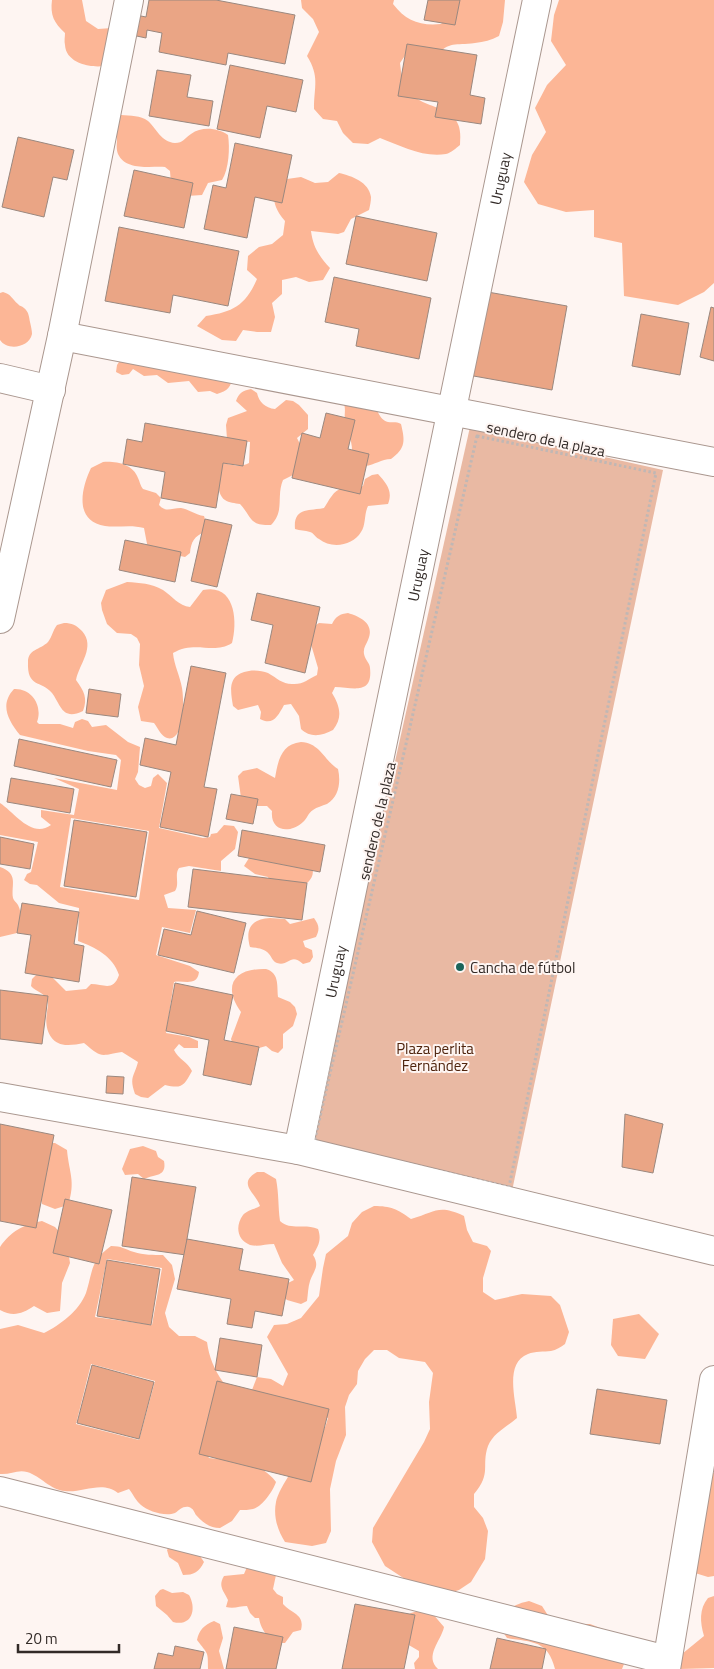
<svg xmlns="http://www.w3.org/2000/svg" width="714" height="1669" viewBox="0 0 714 1669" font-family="'Titillium Web',sans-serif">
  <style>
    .green { fill: #e9b9a3 }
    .forest { fill: #fcb696; fill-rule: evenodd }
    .building { fill: #eaa585; stroke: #9a887f }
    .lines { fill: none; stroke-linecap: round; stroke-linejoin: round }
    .street-casing { stroke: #aa978f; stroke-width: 30 }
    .secondary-casing { stroke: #aa978f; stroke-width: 30 }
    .path { stroke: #c0b7b4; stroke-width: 3; stroke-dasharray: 2.5 2.5; stroke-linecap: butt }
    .street { stroke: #fff; stroke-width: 28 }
    .secondary { stroke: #fff; stroke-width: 28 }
    .poi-dot { fill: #1c655b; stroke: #fef5f2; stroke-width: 2 }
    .labels { text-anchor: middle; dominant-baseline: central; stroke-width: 4; stroke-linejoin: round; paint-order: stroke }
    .street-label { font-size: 15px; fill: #322a27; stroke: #fef5f2 }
    .poi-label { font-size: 15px; fill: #322a27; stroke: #fef5f2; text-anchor: start }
    .park-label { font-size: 15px; fill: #4f240d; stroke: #fef5f2 }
  </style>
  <rect width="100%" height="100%" fill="#fef5f2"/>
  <!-- green -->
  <polygon class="green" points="470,427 663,470 512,1191 309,1145"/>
  <!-- forest -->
  <g class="forest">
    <path d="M52,0h30l4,21 12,8 14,-1 -8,38c-14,2 -38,-3 -39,-21 -1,-4 0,-8 0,-12 -11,-10 -15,-18 -13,-33z"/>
    <path d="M301,0h93l-1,4c13,17 27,22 48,20l9,-11 5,-13h50l-2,22 -4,14c-8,4 -15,6 -24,7 -21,3 -24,-3 -41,14l-26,-6 -8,12c1,9 2,18 7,26 16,25 59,11 53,56 -4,3 -9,8 -14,9 -22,4 -45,-8 -66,-16l-12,6 -15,-1 -10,-10 -6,-12 -14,-2 -9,-10c0,-23 6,-32 -7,-53l12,-24 -6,-13 -11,-11z"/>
    <polygon points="559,0 714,0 714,283 704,292 678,305 624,296 622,243 594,237 594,210 566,212 538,204 524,182 532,155 546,132 535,108 547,85 566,65 551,41 554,15"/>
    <path d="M121,115c10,1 19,0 27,6 9,8 13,21 27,22 8,0 10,-5 16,-9 11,-8 27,-6 37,1 2,13 1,34 -6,45l-14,3 -6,12 -15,1 -16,-12 -1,-13 -5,-4c-15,-1 -39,4 -47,-13 -2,-5 -1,-11 -1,-16 -1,-9 -1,-16 4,-23z"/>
    <path d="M339,173c13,3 30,9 32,24 0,4 -1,9 -2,13l-18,9 -7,13 -6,2 -27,-3c2,16 8,25 19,37l-7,12 -14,2 -13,-5 -14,3v14l-10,9 3,14 -4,15h-14l-14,-2 -7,11 -14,-1 -25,-14 9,-10c27,-4 40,-11 51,-37l-10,-9 1,-14 11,-9 13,-3 11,-9 2,-14c-11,-13 -12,-20 -11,-37l13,-5 14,-2 14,6 13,-1z"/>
    <path d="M3,292c8,2 9,7 15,12 1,2 4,2 6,4 5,4 5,9 6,14 1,4 2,9 2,12 -3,14 -25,17 -32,6v-47z"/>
    <path d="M121,359l111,17c0,11 -5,15 -15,18l-7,-3 -12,1 -9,-11 -21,2 -11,-8 -13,1 -11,-7 -4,5 -7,1 -6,-3 1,-7z"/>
    <path d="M251,389l6,4c2,9 8,15 18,16l11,-9 7,1 6,4 9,10v14l-11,9 6,12 -8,24 -12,6c-7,17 2,31 -12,45 -22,1 -19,-8 -31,-21 -5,-1 -11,-1 -15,-4 -10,-7 -8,-29 -2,-37 11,2 17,5 26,0l1,-21 -23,-3 -1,-14 2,-7 19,-7 -11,-10c3,-8 6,-10 15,-12z"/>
    <path d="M374,400c2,7 5,20 14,22 5,1 7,-1 13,2 4,17 5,24 -10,35 -10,0 -16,6 -26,7l-13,-16c0,-10 -5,-19 -7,-29 -1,-6 1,-11 -1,-17z"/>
    <path d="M103,462c13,-1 30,2 35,16 2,4 2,7 5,11l13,4 5,5 -2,7c7,8 12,3 22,3 7,1 15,7 23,8l1,3v13c-11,4 -14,10 -15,21l-5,4 -37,-8 -4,-21c-14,-4 -26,0 -39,-2 -31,-5 -24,-37 -14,-58z"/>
    <path d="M378,474c9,10 15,17 10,30l-20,2c-4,8 -2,19 -7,26 -8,14 -30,17 -42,7 -4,-2 -5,-6 -9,-7 -5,-2 -10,-1 -15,-3 -2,-22 15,-18 29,-21 5,-7 9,-18 19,-20 7,-2 13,1 20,-2l2,-7 7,-4z"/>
    <path d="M127,582c13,1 24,1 36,8 9,6 16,16 27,17l13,-17c32,-7 35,31 29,53 -19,12 -36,-3 -59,10 1,12 7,23 9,35 2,10 3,55 -15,50 -6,-2 -9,-10 -13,-15l-13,-2 -3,-14 6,-21 -5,-21 1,-21 -3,-6 -6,-4 -14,-1 -10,-9 -5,-14 -1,-7 5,-13z"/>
    <path d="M348,613c13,4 27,11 20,27 -2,5 -5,8 -4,14 1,6 6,9 6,14 3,28 -18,19 -35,19l-3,6c8,13 11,25 1,37 -11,6 -23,8 -32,-1l-2,-13 -8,-12 -7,1c-6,11 -11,21 -24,14l1,-7 -3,-7 -20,5 -5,-4c-3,-17 -5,-32 16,-35 6,-1 14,0 19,2 9,5 14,11 24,11 11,1 16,-5 25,-9l1,-7 -8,-27 3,-14 6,-4 13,1c4,-8 8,-10 16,-11z"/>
    <path d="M64,623c8,0 12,2 18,8 14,16 -3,33 -6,49 8,11 12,18 7,31 -21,10 -22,-6 -31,-18 -11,-13 -25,-5 -24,-31 0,-13 12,-12 20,-20 4,-5 5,-12 9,-17z"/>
    <path d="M14,689c18,-1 29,17 23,33l2,2h21l13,4 2,-6 7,-3 6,2 4,6 14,-2 22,17 12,5 -2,25 -3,7 4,6 6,3 6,-2 2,-8 5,-4 9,9 -8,45 44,10 7,-1 1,-3 6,-1 7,-8 10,1 4,6 -3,17 -14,12v10l-32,-5 -10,2c-5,7 1,15 -4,23l-11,4 4,13 28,2 -6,23 -28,-6 -6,28 34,11 9,6c-2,15 -15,8 -25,10l-8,51 23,4 9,4v7h-14l-5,-4 -5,6c4,9 14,12 18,21 -8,15 -10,18 -27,14l-17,13 -7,-1 -6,-3c-6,-17 -1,-17 3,-32l-16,-10c-23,4 -20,6 -38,-9 -5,1 -11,2 -16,2 -18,0 -24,-17 -21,-32 0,-5 3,-10 -1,-15 -3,-6 -10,-6 -15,-12l1,-7 5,-5 14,2 15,15 20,-2 5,-5c13,0 22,8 28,-9 -6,-19 -24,-28 -41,-34l1,-33 -20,-5 -22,-18 -7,-1 -6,-4 3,-6 4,-2 7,-30 -38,-7v-32c15,10 32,36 51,22l-10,-8v-7l33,5 5,-26 -25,-11 63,12 4,-30 -5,-5 -28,-4 -68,-16c-13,-16 -20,-31 -6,-46zM71,818l78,13 -10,69 -79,-13z"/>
    <path d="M301,742c19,1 23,18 37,27 3,13 1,28 -11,35 -5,2 -10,3 -14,6 -5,3 -6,9 -10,12 -13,12 -33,10 -31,-11l-5,-5h-14l-12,-8 -3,-22 5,-5 14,-3 18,10c3,-17 6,-34 26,-36z"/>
    <path d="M256,856l56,10c4,13 -6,18 -15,25l-26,-7 -3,-7 -13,-3 -11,-8 5,-8z"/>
    <path d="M0,867c19,7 11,17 13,31 1,3 3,4 5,7 5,9 1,18 -1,28l-17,4z"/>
    <path d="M270,918l15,1 5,5 24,-6c5,7 6,11 2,19l-13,4 2,6 7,3 1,7 -3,5 -7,2c-13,-12 -14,3 -26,-1 -5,-2 -5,-6 -8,-9 -5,-6 -13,-6 -19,-7 -5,-18 1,-28 20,-29z"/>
    <path d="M266,969c13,4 11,15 12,28l12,5 5,5 2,7 -4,12 -10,8v14l-5,5 -6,-2 -6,-5 -14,4 -19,-4 -2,-7 10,-27c-19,-26 -7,-44 25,-43z"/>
    <path d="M42,1143h13l12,7c2,23 9,31 1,55l-13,4 -13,-5 -3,-14z"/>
    <path d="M143,1146l13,5 2,6 6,4c3,16 -9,13 -20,18l-6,-5 -13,1 -3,-6 8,-20z"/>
    <path d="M257,1172h7l12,7c3,15 2,28 4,42 11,10 25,2 38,8 4,11 0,17 -5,26 7,11 1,15 -3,26 -2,6 -2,13 -3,20l-6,3 -14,-4 -5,-5 6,-12 6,-3 -12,-17 -8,-19c-9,0 -15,3 -24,1 -13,-5 -15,-19 -7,-30 4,-5 12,-6 17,-9 -5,-14 -23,-22 -3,-34z"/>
    <path d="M374,1206c17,0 23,3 37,13 25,-7 27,-15 53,-3l3,14 6,12 14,4 4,5 -8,27v14l12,8 27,-6 29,2 9,9 9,27 -4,12c-4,3 -9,6 -14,7 -7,1 -16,0 -23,3 -24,9 -12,46 -11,64 -9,8 -24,15 -29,28 -7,20 4,27 -14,48v13l9,11 5,13 -3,28 -14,23 -12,8 -13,4 -38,-13 -23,-15 -13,-24 1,-14 51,-86 6,-13 -1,-27 4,-29 -8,-11 -26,-4 -12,-8h-13l-9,9 -7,12 -1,13 -8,11 -4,12 1,28 -10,26 -6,28 1,42 -5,12 -14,3 -27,-4c-7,-11 -12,-25 -9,-40 3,-15 26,-46 36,-59 10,-12 11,-7 16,-25l-76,-28 5,-13 14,2 12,7 5,-12 -21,-37 7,-12 13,-1 14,-6 18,-22 4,-28 3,-14 22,-18 4,-13 10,-11z"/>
    <path d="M42,1221l13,6 9,10 4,13 2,13 -8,20 -2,28 -13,2 -13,-7c-12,8 -21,11 -34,4v-63c11,-16 23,-22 42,-26z"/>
    <path d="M111,1246c11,0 13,3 23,6 9,3 20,3 29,3l9,10 3,14 -10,34 4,14 10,9h16l12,6c2,15 7,27 16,40l-17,70 3,6c11,2 21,-1 32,0 8,0 31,17 35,24 -3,9 -14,25 -23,27 -4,1 -9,1 -13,1l-8,11 -12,7c-10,0 -17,-5 -24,-13 -2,-3 -2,-6 -7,-8 -7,-1 -9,3 -14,6 -10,4 -27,-2 -34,-8 -5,-4 -8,-11 -12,-16l-11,4c-16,-13 -35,0 -53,-2 -15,-1 -24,-15 -38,-19 -9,-3 -17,3 -27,2v-145l18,-4 26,8c16,-8 35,-22 42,-40 7,-22 4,-32 25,-47zM107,1259l55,9 -10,57 -57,-8zM91,1364l64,17 -16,59 -63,-16z"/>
    <polygon points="639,1314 659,1334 645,1359 618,1356 611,1345 613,1319"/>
    <polygon points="709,1473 714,1473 714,1576 708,1577 695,1573"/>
    <path d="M169,1547l24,6 7,3 4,6c-5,10 -10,13 -21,13l-5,-12 -9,-6 -2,-7z"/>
    <path d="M247,1567l29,8 -3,14 4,5 6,3v7c9,10 22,10 18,26l-8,2 -8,11c-14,1 -24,-12 -26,-25h-4l-5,-5 -3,-7c-7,0 -13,3 -21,1l2,-7c-5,-10 -10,-14 -4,-24l20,-2z"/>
    <path d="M163,1589l9,4 11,-1 6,3c8,14 3,32 -16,27l-6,-7 -11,-9 -1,-10 5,-6z"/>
    <path d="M714,1596v72l-34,1 2,-15 22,-18c-4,-14 -5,-27 4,-38z"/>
    <path d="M529,1601l13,5 7,11 12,7h29l13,5 10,10 6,12 5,13 -2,5h-67c-7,-29 -23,-27 -48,-31l-8,-12c8,-16 12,-21 30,-25z"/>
    <path d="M418,1611l14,2 12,14c-3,14 -20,29 -6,42h-23l-1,-6 5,-6v-6l-12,-7 -2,-27 6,-4z"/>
    <path d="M214,1621l6,3 3,14 -4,13 5,18h-16c0,-19 0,-14 -11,-29 2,-10 7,-15 17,-19z"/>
  </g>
  <!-- building -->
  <g class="building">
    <polygon points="149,0 216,0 295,15 285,64 228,53 226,65 159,52 162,33 147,30 146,38 132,35 136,15 146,17"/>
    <polygon points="428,0 460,0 455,25 424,20"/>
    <polygon points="407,44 477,55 470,95 485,98 481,124 435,117 438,102 398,96"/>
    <polygon points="230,65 303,80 296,112 267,106 260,138 217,129"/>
    <polygon points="157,70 191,75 187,97 213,101 209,126 149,116"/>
    <polygon points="18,137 74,150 67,180 53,177 44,217 2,207"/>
    <polygon points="235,143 292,155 282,203 255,197 247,238 204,229 213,185 226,188"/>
    <polygon points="134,170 193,183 184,228 124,216"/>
    <polygon points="356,216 437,233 427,281 346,264"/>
    <polygon points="119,227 239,251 228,306 173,295 170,313 105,301"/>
    <polygon points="334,277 431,298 419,359 356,346 359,329 325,322"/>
    <polygon points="482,291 567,306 552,390 468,375"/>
    <polygon points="711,307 714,308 714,361 700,357"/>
    <polygon points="641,314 689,323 680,375 632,366"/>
    <polygon points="326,413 355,420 348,449 369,454 360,494 292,478 302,433 320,438"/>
    <polygon points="145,423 247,441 243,466 223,463 216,508 161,498 165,472 123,464 127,439 142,442"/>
    <polygon points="205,519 232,525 217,587 191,581"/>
    <polygon points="125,540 181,552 175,582 119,570"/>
    <polygon points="257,593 320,607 305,673 265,663 273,625 251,620"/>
    <polygon points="191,666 226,673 204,787 217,789 208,837 160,827 171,772 140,765 145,738 176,745"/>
    <polygon points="89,689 121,694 118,717 86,713"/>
    <polygon points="19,739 117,760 111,787 14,766"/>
    <polygon points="11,778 74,789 70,813 7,802"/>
    <polygon points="231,794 258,799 253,824 226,819"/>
    <polygon points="74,820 147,832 136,897 64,886"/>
    <polygon points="242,830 325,845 320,872 238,856"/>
    <polygon points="0,837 34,844 30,869 0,864"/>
    <polygon points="193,869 307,883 302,920 188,907"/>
    <polygon points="22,903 79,912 74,944 84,946 79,982 25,973 31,935 17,933"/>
    <polygon points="197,911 246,923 234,973 158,955 164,929 191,935"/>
    <polygon points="175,983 233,995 224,1040 259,1047 251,1085 203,1075 209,1040 166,1031"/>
    <polygon points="0,990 48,996 42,1044 0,1039"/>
    <polygon points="107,1076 124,1077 123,1094 106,1093"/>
    <polygon points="625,1114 663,1124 653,1173 622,1167"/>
    <polygon points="0,1124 54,1135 36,1228 0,1221"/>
    <polygon points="132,1177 196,1187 187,1239 186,1255 122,1246"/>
    <polygon points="65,1199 112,1210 99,1264 53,1253"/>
    <polygon points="187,1239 243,1249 239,1270 289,1279 282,1316 255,1311 252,1328 227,1324 231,1299 177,1289"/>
    <polygon points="107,1260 160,1269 151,1325 97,1316"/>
    <polygon points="220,1338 262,1345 257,1377 215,1370"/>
    <polygon points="92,1365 154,1382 139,1439 77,1423"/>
    <polygon points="217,1381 329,1409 311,1482 199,1454"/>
    <polygon points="597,1389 667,1400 660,1444 590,1434"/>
    <polygon points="355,1604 415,1615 404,1669 342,1669"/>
    <polygon points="234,1627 283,1637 276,1669 226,1669"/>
    <polygon points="497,1638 546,1649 542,1669 490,1669"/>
    <polygon points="175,1646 204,1652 200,1669 154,1669 158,1653 173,1656"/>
  </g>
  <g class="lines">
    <defs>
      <g id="street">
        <polyline points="62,336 714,462"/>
        <polyline points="0,378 51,390"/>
        <polyline points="0,619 62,336 129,0"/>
        <polyline points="298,1150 714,1251"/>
        <polyline points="0,1491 667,1660"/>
        <polyline points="666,1669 714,1380"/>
      </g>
      <g id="secondary">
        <path id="s1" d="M0,1097l298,53 239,-1150"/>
      </g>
    </defs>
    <!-- street casing -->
    <use href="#street" class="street-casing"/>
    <!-- secondary casing -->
    <use href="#secondary" class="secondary-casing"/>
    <!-- path -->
    <polygon class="path" points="477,436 656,473 509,1187 314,1143"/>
    <!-- street -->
    <use href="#street" class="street"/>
    <!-- secondary -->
    <use href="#secondary" class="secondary"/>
  </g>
  <!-- markers -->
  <circle class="poi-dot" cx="460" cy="967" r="5"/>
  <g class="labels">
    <!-- street labels -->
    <g class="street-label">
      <text stroke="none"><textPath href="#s1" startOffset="1295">Uruguay</textPath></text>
      <text transform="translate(546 439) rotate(12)">sendero de la plaza</text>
      <text stroke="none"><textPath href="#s1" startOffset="890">Uruguay</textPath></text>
      <text transform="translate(377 821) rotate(-77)">sendero de la plaza</text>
      <text stroke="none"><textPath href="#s1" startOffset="485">Uruguay</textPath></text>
    </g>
    <!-- poi labels -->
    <g class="poi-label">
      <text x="470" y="967">Cancha de fútbol</text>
    </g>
    <!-- park labels -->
    <g class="park-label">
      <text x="435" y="1048">Plaza perlita<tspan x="435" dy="17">Fernández</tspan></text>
    </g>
  </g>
  <!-- scale -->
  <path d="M18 1644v8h101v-8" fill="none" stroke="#322a27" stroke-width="2.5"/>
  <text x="25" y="1644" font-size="15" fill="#322a27" stroke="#fef5f2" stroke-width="4" paint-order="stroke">20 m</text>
</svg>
